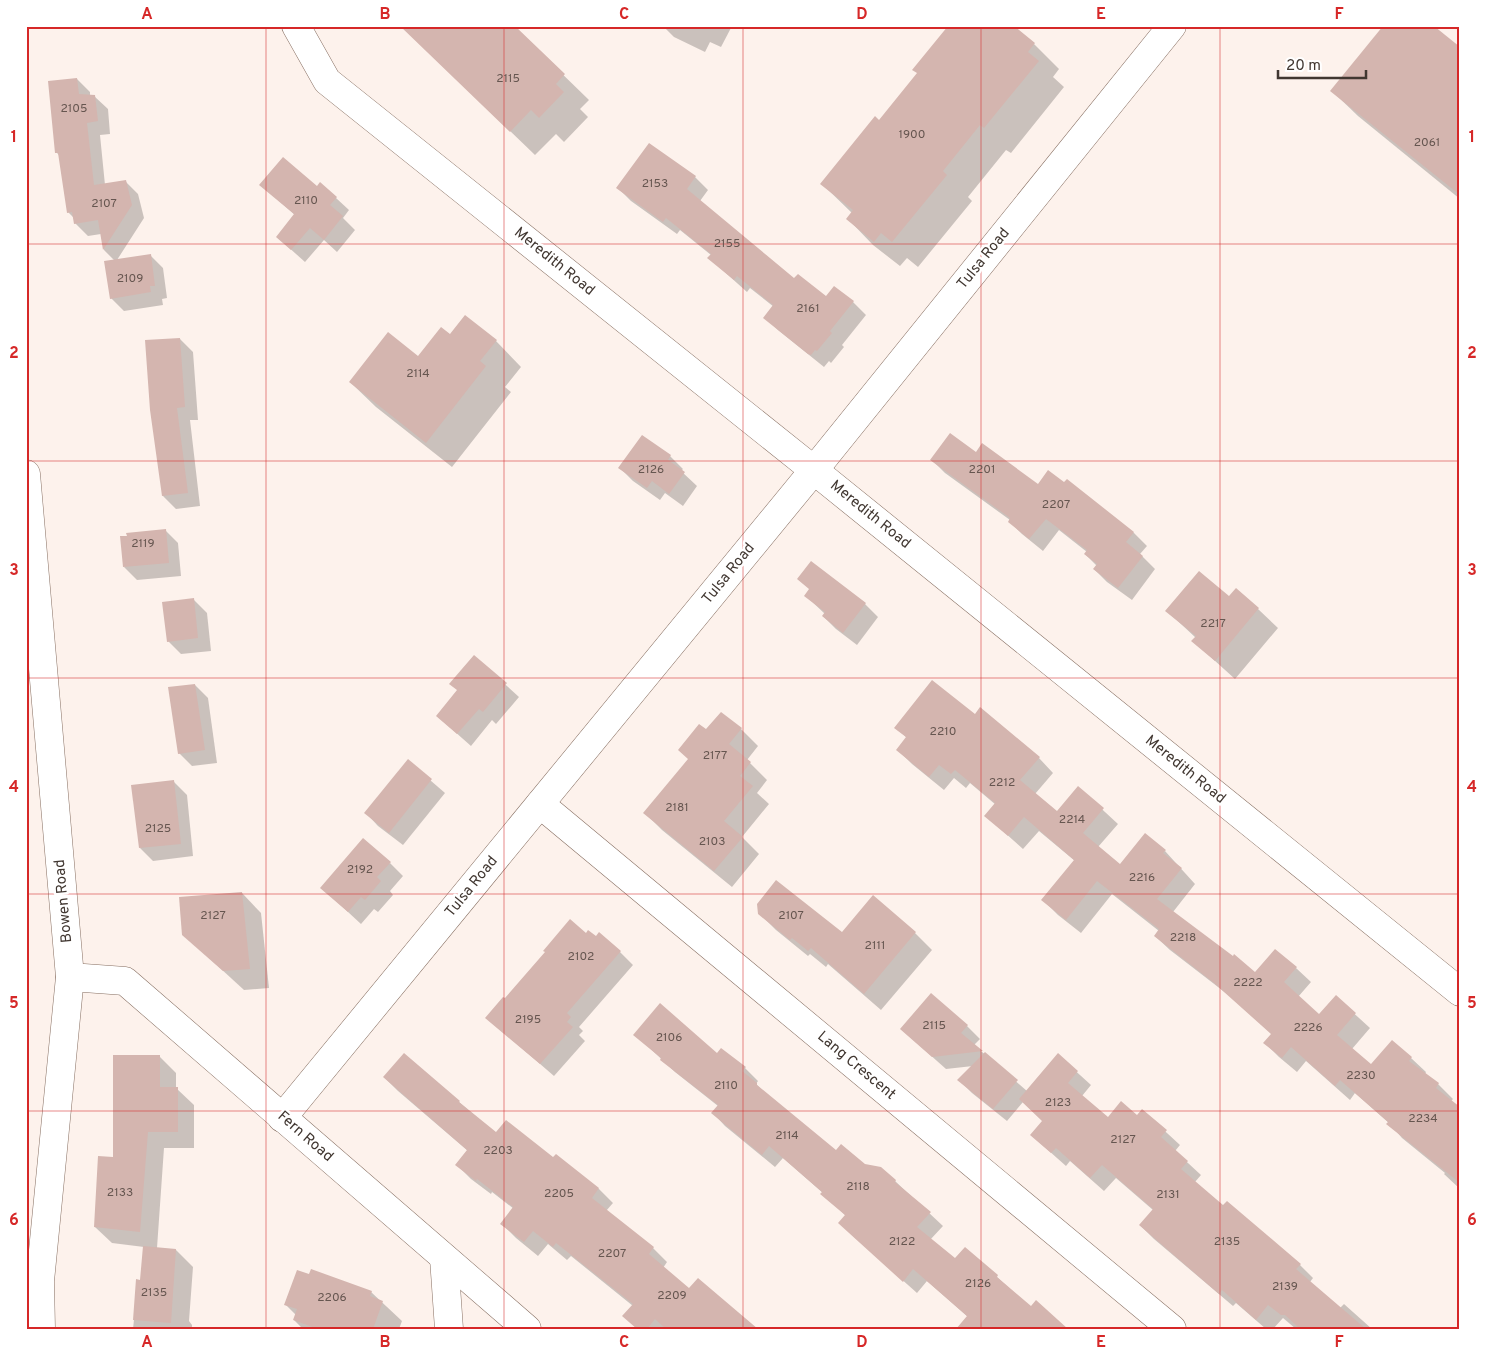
<svg xmlns="http://www.w3.org/2000/svg" width="1486" height="1355" viewBox="0 0 1486 1355" font-family="Overpass,sans-serif">
  <style>
    .shadow { fill: #0003 }
    .building { fill: #d4b5af }
    .lines { fill: none; stroke-linecap: round; stroke-linejoin: round }
    .minor-casing { stroke: #876f62; stroke-width: 29 }
    .tertiary-casing { stroke: #876f62; stroke-width: 29 }
    .secondary-casing { stroke: #876f62; stroke-width: 29 }
    .minor { stroke: #fff; stroke-width: 28 }
    .tertiary { stroke: #fff; stroke-width: 28 }
    .secondary { stroke: #fff; stroke-width: 28 }
    .grid { fill: none; stroke: #d62828; stroke-width: 1; stroke-opacity: 0.55 }
    .labels { text-anchor: middle; dominant-baseline: central; stroke-width: 5; stroke-linejoin: round; paint-order: stroke }
    .number-label { font-size: 12px; fill: #665650 }
    .street-label { font-size: 15px; fill: #413731; stroke: #fff }
    .neatline { fill: none; stroke: #d62828; stroke-width: 2 }
    .grid-label { font-size: 16px; text-anchor: middle; font-weight: bold; fill: #d62828 }
  </style>
  <rect width="100%" height="100%" fill="#fdf2ec"/>
  <!-- shadow -->
  <g class="shadow">
    <polygon points="513,26 589,100 580,109 588,117 564,142 556,134 535,155 426,50"/>
    <polygon points="663,26 732,26 721,47 710,42 705,52 674,37"/>
    <polygon points="1034,44 1059,69 1053,77 1064,87 1011,153 1006,150 968,197 972,201 918,267 907,258 900,266 873,245 848,219 852,213 822,184 879,121"/>
    <polygon points="1460,49 1460,199 1358,116 1332,91"/>
    <polygon points="77,79 90,92 90,96 94,96 108,109 110,134 100,135 105,185 125,181 138,194 144,218 117,260 150,255 163,268 167,298 162,299 163,305 124,311 111,298 115,261 104,250 101,234 88,236 75,223 75,219 68,212 60,156 57,153"/>
    <polygon points="695,177 708,190 700,201 794,280 826,298 853,302 866,315 842,345 844,347 831,363 829,361 824,367 778,330 765,317 774,307 750,288 747,292 709,258 711,255 680,230 677,234 631,201 618,188"/>
    <polygon points="261,185 317,188 336,198 349,210 343,218 355,230 337,252 324,240 305,262 277,237 295,215"/>
    <polygon points="450,336 496,341 521,367 505,387 511,392 452,467 376,407 350,382 419,358"/>
    <polygon points="180,339 193,352 198,420 190,420 200,506 176,509 163,496"/>
    <polygon points="977,453 1038,486 1064,484 1067,481 1134,533 1147,546 1140,554 1155,569 1132,600 1107,582 1094,569 1097,566 1085,554 1087,552 1059,530 1043,551 1022,534 1009,521 1010,520 945,473 932,460"/>
    <polygon points="670,456 683,469 681,471 697,486 683,506 665,493 660,500 633,481 620,468"/>
    <polygon points="165,530 178,543 181,576 137,580 124,567"/>
    <polygon points="811,563 865,604 878,617 857,645 836,629 823,616 825,614 806,596 810,590"/>
    <polygon points="1229,598 1258,609 1278,628 1235,679 1193,641 1196,638 1167,611"/>
    <polygon points="194,600 207,613 211,651 181,654 168,641"/>
    <polygon points="474,656 519,697 496,724 492,720 471,746 437,716 458,691"/>
    <polygon points="195,685 208,698 217,763 192,766 179,753"/>
    <polygon points="976,716 1039,758 1053,773 1035,794 1057,813 1079,788 1118,824 1098,847 1120,866 1165,851 1195,884 1173,912 1255,974 1296,968 1311,982 1298,997 1319,1016 1336,997 1370,1028 1352,1049 1371,1066 1392,1042 1411,1058 1426,1072 1425,1074 1438,1084 1453,1099 1451,1101 1460,1109 1460,1189 1444,1174 1445,1173 1402,1138 1389,1123 1355,1093 1350,1100 1306,1061 1297,1072 1279,1057 1265,1043 1272,1034 1231,997 1170,950 1155,936 1159,931 1112,894 1081,933 1058,915 1043,900 1075,861 1039,831 1023,849 986,816 996,805 970,783 966,788 954,778 944,790 912,764 898,750 907,738 896,727"/>
    <polygon points="741,729 758,746 747,760 767,780 757,793 769,804 742,837 759,854 732,887 662,830 645,813 689,760 707,731"/>
    <polygon points="408,761 445,793 403,845 378,826 366,813"/>
    <polygon points="174,782 187,795 193,856 153,861 140,848"/>
    <polygon points="390,863 403,876 390,891 393,895 378,912 374,909 361,924 322,888"/>
    <polygon points="242,893 261,913 269,988 244,990 184,935"/>
    <polygon points="873,897 915,933 932,950 881,1010 828,964 826,967 810,954 808,956 776,930 759,913 842,934"/>
    <polygon points="586,934 620,952 633,965 579,1027 583,1031 579,1035 585,1041 554,1076 487,1018 505,1000"/>
    <polygon points="967,1026 980,1039 974,1045 1027,1091 1058,1055 1091,1085 1082,1096 1108,1118 1137,1117 1142,1110 1180,1145 1175,1151 1201,1175 1195,1182 1224,1207 1300,1265 1313,1278 1310,1282 1340,1308 1344,1304 1372,1329 1296,1329 1283,1318 1273,1329 1266,1329 1236,1303 1233,1306 1154,1239 1140,1225 1153,1210 1116,1178 1104,1191 1070,1161 1066,1166 1031,1135 1043,1121 1023,1102 1007,1121 972,1093 959,1080 973,1066 946,1069 901,1029"/>
    <polygon points="635,1034 717,1054 745,1068 758,1081 756,1084 766,1094 837,1152 895,1181 943,1226 930,1240 955,1260 965,1248 1031,1308 1067,1329 968,1317 927,1281 917,1293 853,1236 846,1216 823,1193 783,1158 775,1167 725,1126 713,1113 718,1106 675,1072"/>
    <polygon points="160,1057 176,1073 176,1088 194,1105 194,1148 164,1148 157,1248 176,1250 193,1267 189,1321 192,1325 192,1329 133,1329 138,1281 142,1281 144,1247 112,1243 95,1227 115,1158"/>
    <polygon points="384,1077 459,1102 496,1134 553,1159 556,1155 599,1189 613,1203 606,1211 653,1248 667,1262 663,1268 689,1290 755,1329 637,1329 633,1306 571,1256 567,1260 548,1244 538,1256 516,1238 502,1224 514,1209 492,1192 491,1194 471,1179 457,1165 468,1151 398,1091"/>
    <polygon points="371,1292 402,1321 399,1329 303,1329 294,1320 296,1315 286,1305"/>
  </g>
  <!-- building -->
  <g class="building">
    <polygon points="400,26 515,26 565,74 556,84 564,92 539,118 531,110 510,132"/>
    <polygon points="948,26 1014,26 1035,43 1028,52 1039,61 984,128 980,125 943,171 947,175 892,242 881,233 874,242 846,219 853,210 820,184 875,116 879,120 917,73 912,70"/>
    <polygon points="1383,26 1434,26 1460,47 1460,195 1330,91"/>
    <polygon points="77,78 79,94 95,95 98,121 87,123 94,185 126,180 132,205 103,250 98,220 74,224 72,212 67,213 58,153 55,153 48,81"/>
    <polygon points="649,143 696,176 687,189 794,278 798,274 826,296 834,286 854,301 830,331 832,333 817,351 815,350 811,355 808,354 763,318 773,305 737,276 734,280 707,258 711,254 666,218 663,222 616,188"/>
    <polygon points="283,157 317,186 320,182 337,197 330,205 343,216 324,240 310,228 291,250 276,237 294,214 259,185"/>
    <polygon points="151,254 155,286 150,286 151,292 110,299 104,261"/>
    <polygon points="465,315 497,340 480,361 486,366 426,443 349,382 388,332 418,356 441,327 450,334"/>
    <polygon points="180,338 185,407 177,408 188,493 162,496 150,410 145,340"/>
    <polygon points="950,433 976,452 982,443 1038,484 1048,470 1064,482 1067,479 1134,532 1126,542 1143,556 1118,588 1093,569 1097,564 1084,554 1087,550 1046,519 1029,539 1008,522 1010,518 930,460"/>
    <polygon points="642,435 671,455 668,460 685,472 669,494 652,481 647,488 618,468"/>
    <polygon points="166,529 169,563 123,567 120,536 127,536 126,533"/>
    <polygon points="811,561 866,603 843,633 822,616 825,612 804,596 809,589 797,579"/>
    <polygon points="1199,571 1229,596 1236,588 1259,608 1215,661 1191,641 1196,636 1165,611"/>
    <polygon points="194,598 198,638 167,642 162,602"/>
    <polygon points="474,655 507,683 483,712 479,709 457,734 436,716 457,690 449,684"/>
    <polygon points="932,680 975,714 980,707 1040,757 1020,780 1057,811 1078,786 1104,808 1083,833 1120,864 1145,833 1166,850 1163,853 1182,868 1157,899 1233,956 1234,954 1255,972 1275,949 1297,967 1284,982 1319,1014 1336,995 1356,1013 1337,1035 1371,1064 1392,1040 1412,1057 1409,1061 1439,1083 1436,1088 1460,1107 1460,1183 1386,1124 1388,1122 1340,1080 1335,1086 1291,1047 1282,1058 1263,1043 1271,1034 1214,983 1154,936 1159,929 1097,881 1066,920 1041,900 1074,860 1024,817 1008,836 984,816 995,803 955,770 951,774 939,765 929,777 896,750 906,737 894,728"/>
    <polygon points="195,684 205,750 178,754 168,687"/>
    <polygon points="721,712 742,728 729,744 751,762 740,776 753,786 724,821 743,837 714,871 643,813 688,759 678,750 699,724 706,729"/>
    <polygon points="408,759 432,779 389,833 364,813"/>
    <polygon points="174,780 181,844 139,848 131,785"/>
    <polygon points="363,838 391,862 377,877 381,881 365,900 361,897 348,912 320,888"/>
    <polygon points="776,880 842,932 873,895 916,932 864,994 811,948 808,951 792,938 790,940 758,914 757,904"/>
    <polygon points="242,892 250,969 223,971 182,935 179,897"/>
    <polygon points="570,919 586,933 588,930 596,936 599,932 621,951 567,1013 571,1017 567,1022 573,1027 540,1064 485,1018 503,997 505,998 545,952 543,951"/>
    <polygon points="931,993 968,1025 961,1033 983,1051 932,1057 900,1029"/>
    <polygon points="660,1003 717,1053 721,1048 746,1067 742,1071 757,1083 757,1085 836,1150 841,1144 865,1164 881,1167 896,1180 895,1182 931,1212 917,1227 955,1258 965,1247 998,1275 997,1277 1031,1306 1036,1300 1068,1329 956,1329 967,1316 913,1269 903,1282 838,1223 845,1215 820,1194 822,1192 769,1146 762,1155 711,1113 718,1105 660,1060 661,1058 633,1035"/>
    <polygon points="985,1052 1018,1080 993,1109 957,1080"/>
    <polygon points="404,1053 460,1101 459,1102 496,1132 506,1120 553,1157 556,1154 599,1188 592,1198 654,1247 649,1254 689,1288 698,1278 758,1329 666,1329 655,1319 647,1329 637,1329 622,1316 633,1304 556,1243 553,1247 533,1231 524,1242 500,1224 513,1207 477,1179 476,1181 455,1165 467,1150 383,1077"/>
    <polygon points="1058,1053 1078,1071 1068,1083 1108,1117 1121,1101 1137,1115 1142,1109 1167,1130 1161,1137 1188,1161 1181,1169 1223,1205 1227,1201 1301,1264 1296,1269 1366,1329 1300,1329 1285,1315 1281,1315 1268,1305 1256,1320 1222,1290 1219,1294 1139,1225 1153,1209 1102,1165 1090,1178 1056,1148 1051,1153 1030,1135 1042,1121 1019,1099"/>
    <polygon points="113,1055 160,1055 160,1087 178,1087 178,1132 148,1132 140,1232 94,1227 98,1156 113,1157"/>
    <polygon points="143,1246 176,1249 171,1323 133,1320 136,1279 140,1280"/>
    <polygon points="311,1269 372,1291 370,1296 383,1301 373,1329 318,1329 293,1320 297,1309 284,1305 297,1270 309,1274"/>
  </g>
  <g class="lines">
    <defs>
      <g id="minor">
        <polyline points="540,804 1172,1329"/>
        <polyline points="70,977 125,981 527,1329"/>
        <polyline points="282,1118 814,470 1172,26"/>
        <polyline points="444,1258 449,1329"/>
      </g>
      <polyline id="tertiary" points="296,26 327,81 805,463 1460,992"/>
      <polyline id="secondary" points="26,474 70,977 40,1281 41,1329"/>
    </defs>
    <!-- minor casing -->
    <use href="#minor" class="minor-casing"/>
    <!-- tertiary casing -->
    <use href="#tertiary" class="tertiary-casing"/>
    <!-- secondary casing -->
    <use href="#secondary" class="secondary-casing"/>
    <!-- minor -->
    <use href="#minor" class="minor"/>
    <!-- tertiary -->
    <use href="#tertiary" class="tertiary"/>
    <!-- secondary -->
    <use href="#secondary" class="secondary"/>
  </g>
  <!-- grid -->
  <path class="grid" d="M266,26v1303M504,26v1303M743,26v1303M981,26v1303M1220,26v1303M26,244h1434M26,461h1434M26,678h1434M26,894h1434M26,1111h1434"/>
  <g class="labels">
    <!-- number labels -->
    <g class="number-label">
      <text x="508" y="79">2115</text>
      <text x="74" y="109">2105</text>
      <text x="912" y="135">1900</text>
      <text x="1427" y="143">2061</text>
      <text x="655" y="184">2153</text>
      <text x="306" y="201">2110</text>
      <text x="104" y="204">2107</text>
      <text x="727" y="244">2155</text>
      <text x="130" y="279">2109</text>
      <text x="808" y="309">2161</text>
      <text x="418" y="374">2114</text>
      <text x="651" y="470">2126</text>
      <text x="982" y="470">2201</text>
      <text x="1056" y="505">2207</text>
      <text x="143" y="544">2119</text>
      <text x="1213" y="624">2217</text>
      <text x="943" y="732">2210</text>
      <text x="715" y="756">2177</text>
      <text x="1002" y="783">2212</text>
      <text x="677" y="808">2181</text>
      <text x="1072" y="820">2214</text>
      <text x="158" y="829">2125</text>
      <text x="712" y="842">2103</text>
      <text x="360" y="870">2192</text>
      <text x="1142" y="878">2216</text>
      <text x="213" y="916">2127</text>
      <text x="791" y="916">2107</text>
      <text x="1183" y="938">2218</text>
      <text x="875" y="946">2111</text>
      <text x="581" y="957">2102</text>
      <text x="1248" y="983">2222</text>
      <text x="528" y="1020">2195</text>
      <text x="934" y="1026">2115</text>
      <text x="1308" y="1028">2226</text>
      <text x="669" y="1038">2106</text>
      <text x="1361" y="1076">2230</text>
      <text x="726" y="1086">2110</text>
      <text x="1058" y="1103">2123</text>
      <text x="1423" y="1119">2234</text>
      <text x="787" y="1136">2114</text>
      <text x="1123" y="1140">2127</text>
      <text x="498" y="1151">2203</text>
      <text x="858" y="1187">2118</text>
      <text x="120" y="1193">2133</text>
      <text x="559" y="1194">2205</text>
      <text x="1168" y="1195">2131</text>
      <text x="902" y="1242">2122</text>
      <text x="1227" y="1242">2135</text>
      <text x="612" y="1254">2207</text>
      <text x="978" y="1284">2126</text>
      <text x="1285" y="1287">2139</text>
      <text x="154" y="1293">2135</text>
      <text x="672" y="1296">2209</text>
      <text x="332" y="1298">2206</text>
    </g>
    <!-- street labels -->
    <g class="street-label">
      <text transform="translate(984 259) rotate(-51)">Tulsa Road</text>
      <text transform="translate(554 262) rotate(39)">Meredith Road</text>
      <text transform="translate(870 515) rotate(39)">Meredith Road</text>
      <text transform="translate(729 574) rotate(-51)">Tulsa Road</text>
      <text transform="translate(1185 770) rotate(39)">Meredith Road</text>
      <text transform="translate(472 887) rotate(-51)">Tulsa Road</text>
      <text transform="translate(64 901) rotate(-95)">Bowen Road</text>
      <text transform="translate(856 1066) rotate(40)">Lang Crescent</text>
      <text transform="translate(305 1137) rotate(41)">Fern Road</text>
    </g>
  </g>
  <!-- border -->
  <rect width="1486" height="1355" fill="none" stroke="#ffffff" stroke-width="55"/>
  <!-- scale -->
  <path d="M1278 70v8h88v-8" fill="none" stroke="#413731" stroke-width="2.5"/>
  <text x="1286" y="70" font-size="15" fill="#413731" stroke="#ffffff" stroke-width="4" paint-order="stroke">20 m</text>
  <rect x="28" y="28" width="1430" height="1300" class="neatline"/>
  <g class="grid-label">
    <text x="147" y="19">A</text>
    <text x="385" y="19">B</text>
    <text x="624" y="19">C</text>
    <text x="862" y="19">D</text>
    <text x="1101" y="19">E</text>
    <text x="1339" y="19">F</text>
    <text x="14" y="142">1</text>
    <text x="1472" y="142">1</text>
    <text x="14" y="358">2</text>
    <text x="1472" y="358">2</text>
    <text x="14" y="575">3</text>
    <text x="1472" y="575">3</text>
    <text x="14" y="792">4</text>
    <text x="1472" y="792">4</text>
    <text x="14" y="1008">5</text>
    <text x="1472" y="1008">5</text>
    <text x="14" y="1225">6</text>
    <text x="1472" y="1225">6</text>
    <text x="147" y="1347">A</text>
    <text x="385" y="1347">B</text>
    <text x="624" y="1347">C</text>
    <text x="862" y="1347">D</text>
    <text x="1101" y="1347">E</text>
    <text x="1339" y="1347">F</text>
  </g>
</svg>
